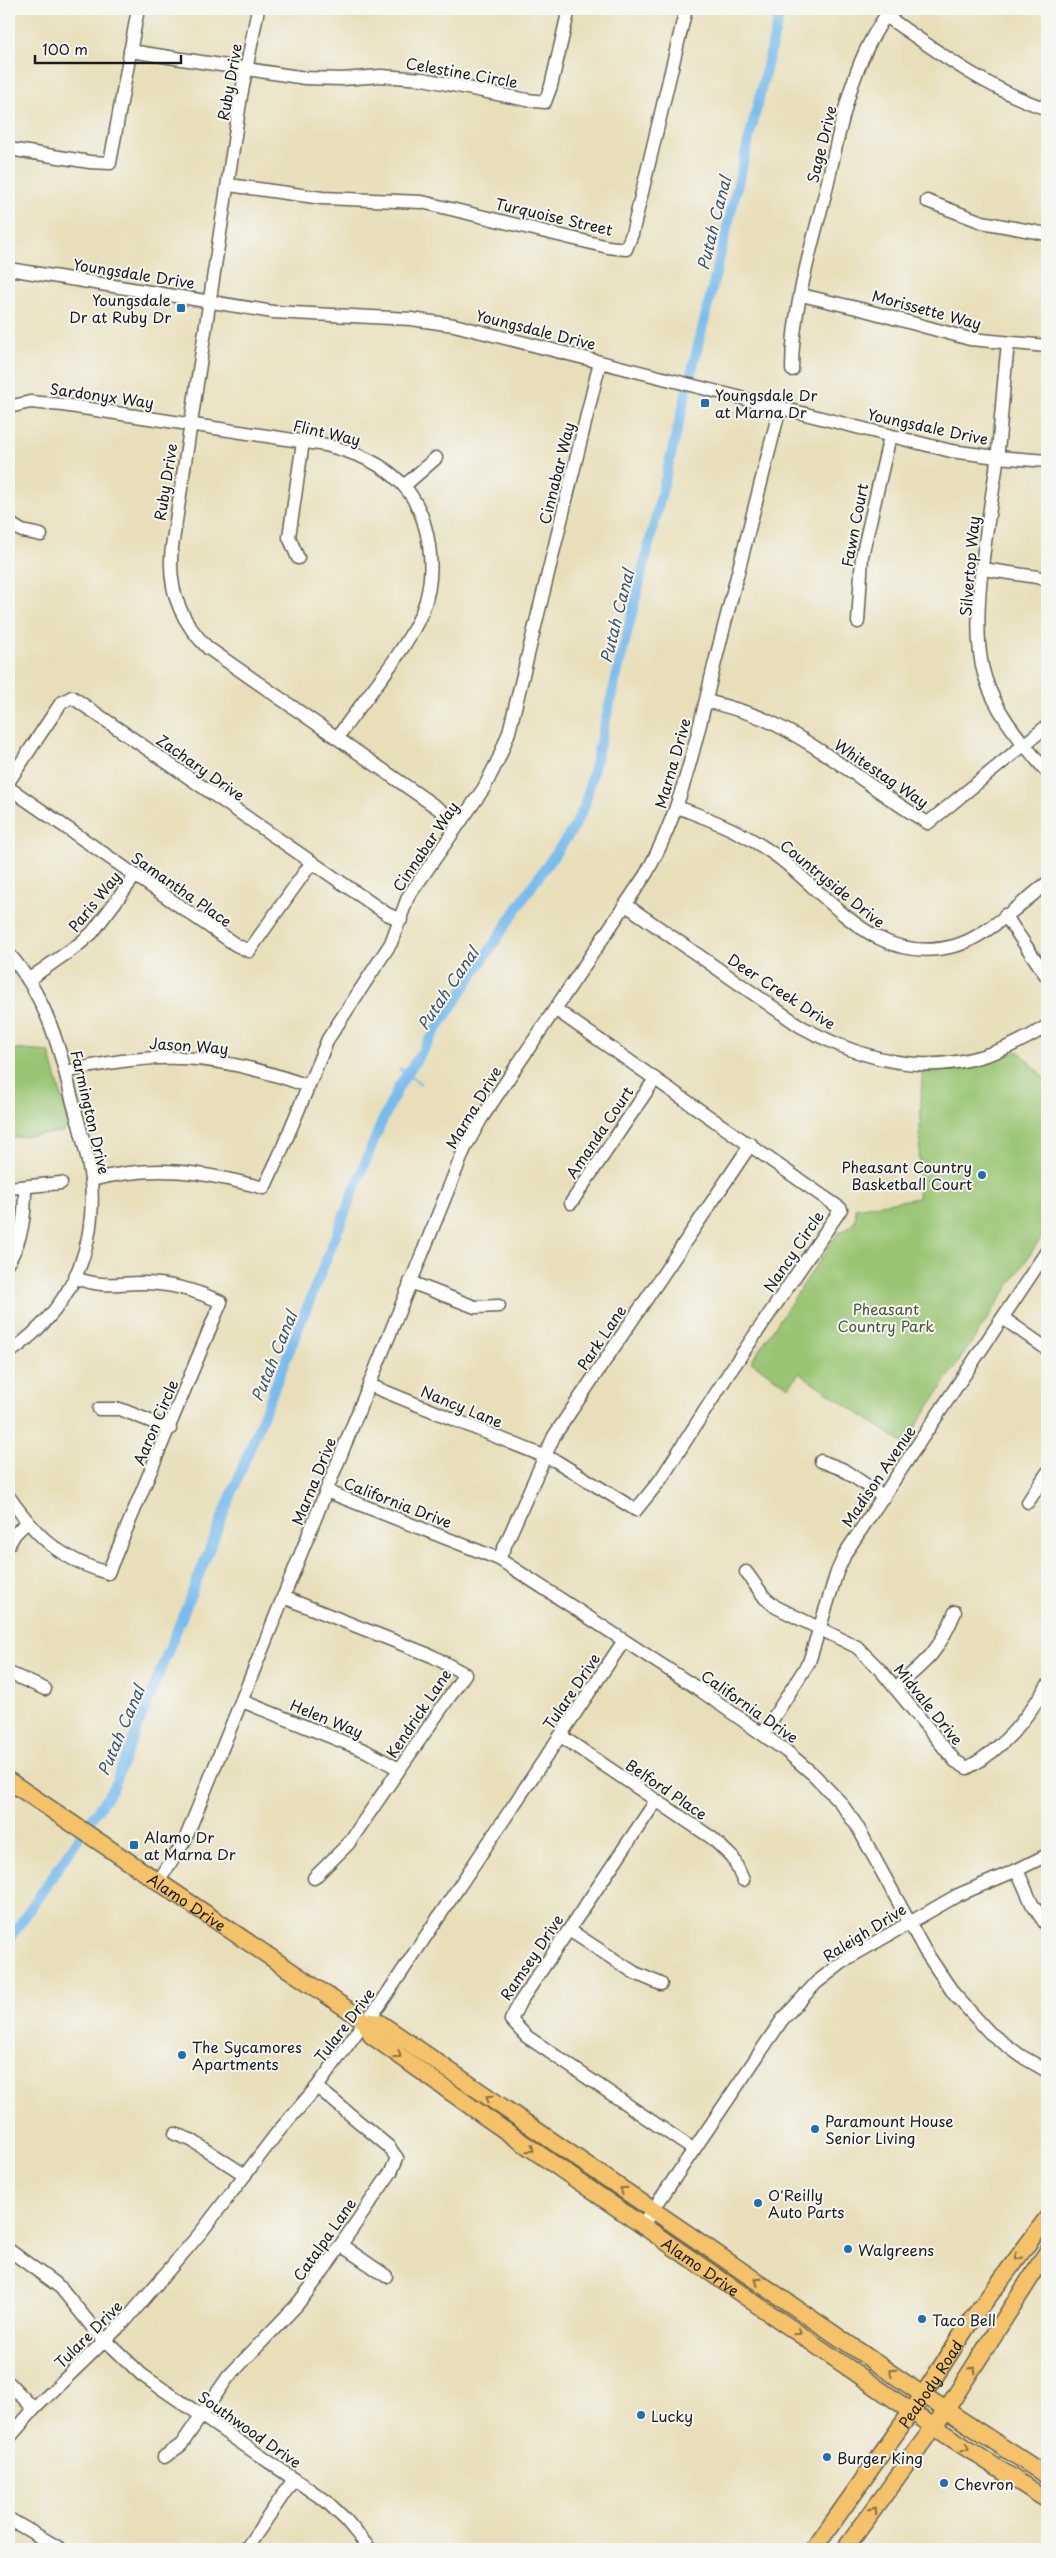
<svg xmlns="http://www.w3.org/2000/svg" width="1056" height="2558" viewBox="0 0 1056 2558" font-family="'Playpen Sans',sans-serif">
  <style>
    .green { fill: #99c572; stroke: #5a7047 }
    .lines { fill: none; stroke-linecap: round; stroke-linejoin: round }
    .stream { stroke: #78bbed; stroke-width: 3 }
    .canal { stroke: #78bbed; stroke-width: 10 }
    .minor-casing { stroke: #636053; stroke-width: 15 }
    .major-casing { stroke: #636053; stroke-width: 19 }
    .minor { stroke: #fff; stroke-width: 12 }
    .major { stroke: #f3c26a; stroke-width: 16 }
    .oneway { stroke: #886f43 }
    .poi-dot { fill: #1f6fb2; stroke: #f6f6f2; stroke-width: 2 }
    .labels { text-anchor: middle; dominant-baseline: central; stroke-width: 4; stroke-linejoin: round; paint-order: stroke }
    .street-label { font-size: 15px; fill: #1c1c1c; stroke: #f6f6f2 }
    .poi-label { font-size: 15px; fill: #1c1c1c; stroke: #f6f6f2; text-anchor: start }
    .park-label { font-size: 15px; fill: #48573a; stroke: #f6f6f2 }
    .water-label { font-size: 16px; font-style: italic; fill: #3c5465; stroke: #f6f6f2 }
  </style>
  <rect width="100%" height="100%" fill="#f6f6f2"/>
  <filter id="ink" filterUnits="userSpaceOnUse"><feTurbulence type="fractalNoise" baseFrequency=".02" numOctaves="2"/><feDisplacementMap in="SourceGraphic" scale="10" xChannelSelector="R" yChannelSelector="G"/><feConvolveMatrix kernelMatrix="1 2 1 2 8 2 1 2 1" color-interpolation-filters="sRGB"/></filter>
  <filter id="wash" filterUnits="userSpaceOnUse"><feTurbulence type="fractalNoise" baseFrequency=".0096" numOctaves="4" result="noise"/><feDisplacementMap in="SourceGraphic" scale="20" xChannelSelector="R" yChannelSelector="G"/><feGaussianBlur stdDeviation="1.12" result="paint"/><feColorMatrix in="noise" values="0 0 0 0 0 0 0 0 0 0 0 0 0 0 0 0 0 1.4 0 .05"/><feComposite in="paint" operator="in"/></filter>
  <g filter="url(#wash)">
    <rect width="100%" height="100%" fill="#e8dfba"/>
    <!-- green -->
    <g class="green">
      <polygon points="12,1049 49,1052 70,1126 62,1132 9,1138 9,1054"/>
      <path d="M1019,1051l28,30v148l-143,215 -105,-71 -10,14 -38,-25 87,-129c12,-5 20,-11 17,-25l63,-10 4,-126 53,-5z"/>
    </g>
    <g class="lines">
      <!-- stream -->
      <polyline class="stream" points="400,1069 420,1083"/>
      <!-- canal -->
      <polyline class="canal" points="9,1940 114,1786 380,1126 399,1086 532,886 571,832 584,808 781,9"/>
    </g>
  </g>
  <g filter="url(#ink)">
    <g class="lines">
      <defs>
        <g id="minor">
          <path d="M258,9l-17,87 -69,451c-5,40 7,73 36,101l251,175"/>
          <path d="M886,16c52,36 101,73 161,93"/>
          <polyline points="130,51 305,78 342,79 381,76 423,79 527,100 545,102 551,86 569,9"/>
          <polyline points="9,149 90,162 110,163 138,9"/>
          <polyline points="229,185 322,198 422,202 608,247 626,249 632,234 686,9"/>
          <polyline points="927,201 982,222 1047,234"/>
          <polyline points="9,269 273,312 411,319 454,325 951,451 997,457 1047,461"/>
          <polyline points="801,295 861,309 970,339 1047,346"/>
          <path d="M1008,344c-5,41 -7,83 -12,125 -8,56 -28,155 -11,208 11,37 38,66 62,95"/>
          <path d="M792,370c0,-60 18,-118 33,-176 15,-62 25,-133 66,-185"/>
          <path d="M9,407l21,-5 33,3 263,40c29,8 56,17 77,40 28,31 35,88 19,127 -17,41 -59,88 -85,126"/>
          <polyline points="404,486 436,458"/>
          <polyline points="9,523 22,531 41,535"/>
          <polyline points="298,558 289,537 303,442"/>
          <polyline points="983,569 1037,577 1047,580"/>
          <polyline points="858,622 862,556 890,436"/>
          <path d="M706,701c19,5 39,10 58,18 59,27 108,71 164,104l119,-97"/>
          <polyline points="9,781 61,703 72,697 387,914 401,920"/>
          <polyline points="9,788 236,945 249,951 312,862"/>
          <path d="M677,807c36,13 70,27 101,50 55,42 98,110 176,89 29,-7 69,-44 93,-63"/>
          <path d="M626,905l174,121c86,48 162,54 247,0"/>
          <polyline points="1005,915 1047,977"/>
          <path d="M9,954c35,40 50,90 62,141 7,27 17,57 20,85 6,74 -23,131 -82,173"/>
          <polyline points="28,980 78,945 92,933 135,876"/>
          <path d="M66,1072c92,-23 153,-18 242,14"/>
          <path d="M91,1180c64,-16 110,-9 173,8l16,-34 48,-115 63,-96 17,-46 76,-109 15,-30 10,-26 91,-370"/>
          <polyline points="9,1188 61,1183"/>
          <polyline points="571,1203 655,1079"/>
          <path d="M9,1261c14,-24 16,-47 16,-74"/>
          <polyline points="410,1282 475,1307 499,1306"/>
          <polyline points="1003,1318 1047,1349"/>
          <polyline points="369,1385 556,1461 636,1510 661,1479 729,1373 841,1209 555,1009"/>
          <polyline points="99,1409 120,1409 170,1429"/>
          <polyline points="821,1461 842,1469 884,1497"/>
          <polyline points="326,1491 499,1559 697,1688 786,1751 814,1775 840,1802 857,1826 925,1951 954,1994 990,2033 1021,2056 1047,2071"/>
          <path d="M9,1497c28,40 51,62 99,76l113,-271c-26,-12 -50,-19 -79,-19 -26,0 -40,5 -66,-5"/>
          <polyline points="1028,1502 1047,1473"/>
          <polyline points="9,1544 15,1534 27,1522"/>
          <polyline points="499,1559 554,1436 751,1144"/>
          <path d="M746,1572l19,26 11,9 81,40 25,25 73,89 12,7c38,-20 57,-47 80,-82"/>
          <polyline points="283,1597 432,1656 465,1674 348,1844 314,1878"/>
          <polyline points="9,1673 45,1689"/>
          <path d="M895,1688c33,-28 43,-35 60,-76"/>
          <polyline points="242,1701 366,1751 399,1769"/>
          <polyline points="763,1734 809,1662 837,1572 846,1552 1047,1251"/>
          <polyline points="561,1736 712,1838 733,1858 743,1880"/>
          <polyline points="656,1801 520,2002 511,2020 526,2036 694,2150"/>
          <polyline points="1017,1870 1032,1904 1047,1926"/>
          <path d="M158,1882l27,-42 280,-692 16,-29 165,-245c36,-64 51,-137 68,-208 22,-86 44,-172 66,-258"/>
          <polyline points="569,1930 635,1973 661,1984"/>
          <polyline points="175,2134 191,2140 245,2175"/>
          <polyline points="642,2226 782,2020 816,1983 848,1958 958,1895 1017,1870 1047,1855"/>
          <polyline points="341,2245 386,2276"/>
          <polyline points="9,2250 61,2288 94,2329 142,2375 326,2501 346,2520 370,2549"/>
          <polyline points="9,2383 34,2409"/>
          <polyline points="9,2438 34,2409 126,2320 202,2231 277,2133 317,2087 365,2021 379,2006 623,1642"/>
          <polyline points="164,2457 181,2445 228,2377 296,2306 318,2278 391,2172 397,2158 388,2146 317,2087"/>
          <polyline points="9,2519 61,2549"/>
          <polyline points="246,2549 294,2479"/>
        </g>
        <g id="major">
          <path id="s1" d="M9,1781l356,240 15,2 543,372 124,81"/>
          <path id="s2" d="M365,2021l7,15 112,80 450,311 113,73"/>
          <path id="s3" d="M814,2549l109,-154 49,-76 75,-101"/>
          <polyline points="845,2549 946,2410 1047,2252"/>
        </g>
      </defs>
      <!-- minor casing -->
      <use href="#minor" class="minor-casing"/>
      <!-- major casing -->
      <use href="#major" class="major-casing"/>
      <!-- minor -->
      <use href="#minor" class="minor"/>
      <!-- major -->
      <use href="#major" class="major"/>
    </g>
    <!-- one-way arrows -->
    <defs><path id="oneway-chevron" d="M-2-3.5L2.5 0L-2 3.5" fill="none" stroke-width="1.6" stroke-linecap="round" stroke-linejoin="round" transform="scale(1.25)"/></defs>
    <g class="oneway">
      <use href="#oneway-chevron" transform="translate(398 2055) rotate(36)"/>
      <use href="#oneway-chevron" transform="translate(489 2098) rotate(-146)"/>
      <use href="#oneway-chevron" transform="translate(531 2149) rotate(35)"/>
      <use href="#oneway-chevron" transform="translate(623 2190) rotate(-146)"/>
      <use href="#oneway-chevron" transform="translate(1018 2257) rotate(126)"/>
      <use href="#oneway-chevron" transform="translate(758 2281) rotate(-146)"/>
      <use href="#oneway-chevron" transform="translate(798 2332) rotate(35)"/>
      <use href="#oneway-chevron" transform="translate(973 2369) rotate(-57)"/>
      <use href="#oneway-chevron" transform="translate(892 2372) rotate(-146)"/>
      <use href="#oneway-chevron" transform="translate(966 2448) rotate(33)"/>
      <use href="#oneway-chevron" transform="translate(874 2510) rotate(-54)"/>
    </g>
  </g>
  <!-- markers -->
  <g class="poi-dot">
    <rect x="176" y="303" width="10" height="10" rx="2.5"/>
    <rect x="700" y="398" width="10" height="10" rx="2.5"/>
    <circle cx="982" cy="1175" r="5"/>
    <rect x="129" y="1840" width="10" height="10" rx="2.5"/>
    <circle cx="182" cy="2055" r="5"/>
    <circle cx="815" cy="2129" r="5"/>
    <circle cx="758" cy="2203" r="5"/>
    <circle cx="848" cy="2249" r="5"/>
    <circle cx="922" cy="2319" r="5"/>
    <circle cx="641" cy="2415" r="5"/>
    <circle cx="827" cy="2457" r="5"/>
    <circle cx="944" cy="2483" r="5"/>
  </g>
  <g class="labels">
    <!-- street labels -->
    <g class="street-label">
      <text transform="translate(462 72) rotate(10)">Celestine Circle</text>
      <text transform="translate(229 82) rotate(-80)">Ruby Drive</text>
      <text transform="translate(821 144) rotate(-76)">Sage Drive</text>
      <text transform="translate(554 216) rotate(13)">Turquoise Street</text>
      <text transform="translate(134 273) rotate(9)">Youngsdale Drive</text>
      <text transform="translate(927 309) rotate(15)">Morissette Way</text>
      <text transform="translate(536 329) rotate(14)">Youngsdale Drive</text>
      <text transform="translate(102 395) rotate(8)">Sardonyx Way</text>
      <text transform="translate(928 426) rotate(12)">Youngsdale Drive</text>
      <text transform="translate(327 432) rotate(13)">Flint Way</text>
      <text transform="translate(556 473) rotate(-76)">Cinnabar Way</text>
      <text transform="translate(165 482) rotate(-81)">Ruby Drive</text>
      <text transform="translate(854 525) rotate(-79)">Fawn Court</text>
      <text transform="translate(969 566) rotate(-85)">Silvertop Way</text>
      <text transform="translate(672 763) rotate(-74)">Marna Drive</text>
      <text transform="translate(201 767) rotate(35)">Zachary Drive</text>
      <text transform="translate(882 773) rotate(34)">Whitestag Way</text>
      <text transform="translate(425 846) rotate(-56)">Cinnabar Way</text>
      <text transform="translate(833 883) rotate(39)">Countryside Drive</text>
      <text transform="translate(182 889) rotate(35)">Samantha Place</text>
      <text transform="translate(94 901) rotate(-51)">Paris Way</text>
      <text transform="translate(782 991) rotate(33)">Deer Creek Drive</text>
      <text transform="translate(189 1045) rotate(4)">Jason Way</text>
      <text transform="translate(473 1107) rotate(-59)">Marna Drive</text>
      <text transform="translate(91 1112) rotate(77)">Farmington Drive</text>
      <text transform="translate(599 1132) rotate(-56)">Amanda Court</text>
      <text transform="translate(793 1251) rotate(-56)">Nancy Circle</text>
      <text transform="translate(601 1337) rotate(-56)">Park Lane</text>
      <text transform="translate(462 1406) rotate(22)">Nancy Lane</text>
      <text transform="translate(155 1422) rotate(-67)">Aaron Circle</text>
      <text transform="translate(878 1476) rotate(-56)">Madison Avenue</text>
      <text transform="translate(313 1481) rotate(-68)">Marna Drive</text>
      <text transform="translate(398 1502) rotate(21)">California Drive</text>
      <text transform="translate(571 1691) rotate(-56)">Tulare Drive</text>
      <text transform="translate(929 1704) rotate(51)">Midvale Drive</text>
      <text transform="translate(750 1706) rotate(35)">California Drive</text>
      <text transform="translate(418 1713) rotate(-56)">Kendrick Lane</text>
      <text transform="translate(327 1718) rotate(22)">Helen Way</text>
      <text transform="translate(667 1789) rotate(34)">Belford Place</text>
      <text stroke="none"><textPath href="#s1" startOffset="215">Alamo Drive</textPath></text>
      <text transform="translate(864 1932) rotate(-32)">Raleigh Drive</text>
      <text transform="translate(531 1957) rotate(-56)">Ramsey Drive</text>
      <text transform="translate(344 2025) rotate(-53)">Tulare Drive</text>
      <text transform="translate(324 2239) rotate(-55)">Catalpa Lane</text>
      <text stroke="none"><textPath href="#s2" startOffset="418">Alamo Drive</textPath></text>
      <text transform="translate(88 2334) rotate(-45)">Tulare Drive</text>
      <text stroke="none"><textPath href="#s3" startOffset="202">Peabody Road</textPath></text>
      <text transform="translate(250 2429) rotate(35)">Southwood Drive</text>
    </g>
    <!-- poi labels -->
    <g class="poi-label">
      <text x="171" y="299" text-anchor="end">Youngsdale<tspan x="171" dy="17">Dr at Ruby Dr</tspan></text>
      <text x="715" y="394">Youngsdale Dr<tspan x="715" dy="17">at Marna Dr</tspan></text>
      <text x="972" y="1166" text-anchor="end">Pheasant Country<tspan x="972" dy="17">Basketball Court</tspan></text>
      <text x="144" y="1836">Alamo Dr<tspan x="144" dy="17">at Marna Dr</tspan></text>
      <text x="192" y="2046">The Sycamores<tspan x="192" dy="17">Apartments</tspan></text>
      <text x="825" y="2120">Paramount House<tspan x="825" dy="17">Senior Living</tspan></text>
      <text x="768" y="2194">O'Reilly<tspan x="768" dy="17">Auto Parts</tspan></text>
      <text x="858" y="2249">Walgreens</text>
      <text x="932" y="2319">Taco Bell</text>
      <text x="651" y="2415">Lucky</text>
      <text x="837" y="2457">Burger King</text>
      <text x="954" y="2483">Chevron</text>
    </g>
    <!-- park labels -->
    <g class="park-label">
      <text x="886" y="1308">Pheasant<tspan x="886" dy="17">Country Park</tspan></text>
    </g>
    <!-- water labels -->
    <g class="water-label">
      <text transform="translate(713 223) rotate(-76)">Putah Canal</text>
      <text transform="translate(616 616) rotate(-76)">Putah Canal</text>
      <text transform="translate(447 988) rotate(-56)">Putah Canal</text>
      <text transform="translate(273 1356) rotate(-68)">Putah Canal</text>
      <text transform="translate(120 1730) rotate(-67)">Putah Canal</text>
    </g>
  </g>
  <!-- margin -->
  <rect width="1056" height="2558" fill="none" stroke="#f6f6f2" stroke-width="30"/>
  <!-- scale -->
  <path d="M35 55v8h146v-8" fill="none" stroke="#1c1c1c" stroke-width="2.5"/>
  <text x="42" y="55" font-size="15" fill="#1c1c1c" stroke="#f6f6f2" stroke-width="4" paint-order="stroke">100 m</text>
</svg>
